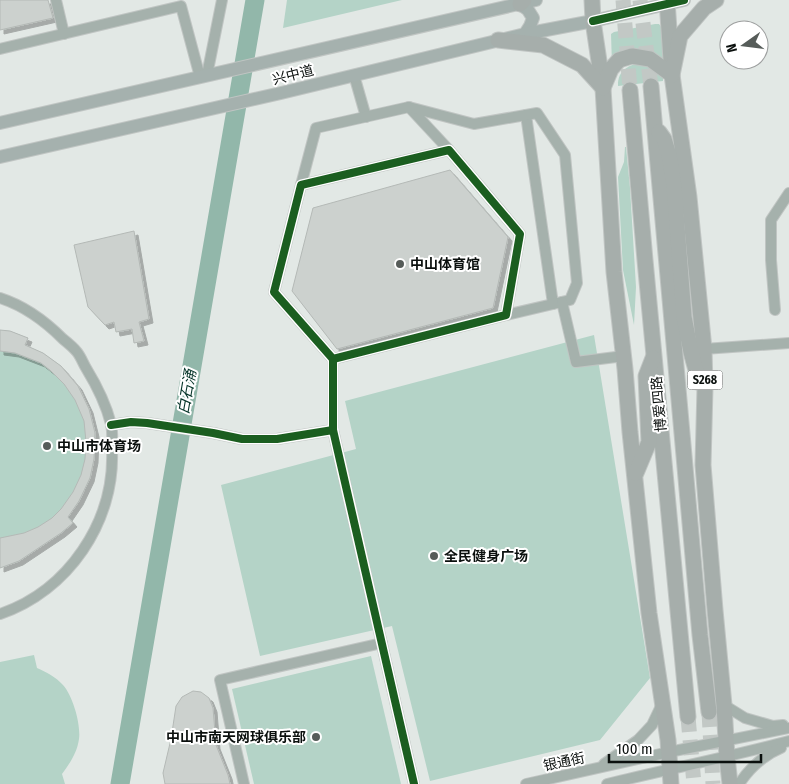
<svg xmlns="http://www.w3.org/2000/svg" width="789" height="784" viewBox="0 0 789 784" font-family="'Fira Sans Condensed','Noto Sans SC',sans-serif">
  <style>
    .green { fill: #b4d3c7 }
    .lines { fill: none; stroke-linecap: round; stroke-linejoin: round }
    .river { stroke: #92b7aa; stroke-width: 19 }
    .building { fill: #ccd1ce; stroke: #b4b9b6; filter: url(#shadow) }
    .highway-tunnel { stroke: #c2c8c5; stroke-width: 15; stroke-dasharray: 15 8; stroke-linecap: butt }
    .minor-casing { stroke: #c0c5c3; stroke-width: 12 }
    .major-casing { stroke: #c0c5c3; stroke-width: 14 }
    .highway-casing { stroke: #c0c5c3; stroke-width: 17 }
    .minor { stroke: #a5b1ac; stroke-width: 10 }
    .major { stroke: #a5b1ae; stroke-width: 12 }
    .highway { stroke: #a6aeab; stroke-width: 15 }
    .cycleway-casing { stroke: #fff; stroke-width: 11 }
    .cycleway { stroke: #1b5e20; stroke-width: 8 }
    .poi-dot { fill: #565c59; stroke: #fff; stroke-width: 2 }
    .labels { text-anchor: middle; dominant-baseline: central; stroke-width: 4; stroke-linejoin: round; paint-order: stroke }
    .shield { fill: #fff; stroke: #545856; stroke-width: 1 }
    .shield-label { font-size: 12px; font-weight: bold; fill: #0b100e }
    .street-label { font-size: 14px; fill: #0b100e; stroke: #fff }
    .poi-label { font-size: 14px; font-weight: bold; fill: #0b100e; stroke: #fff; text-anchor: start }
    .water-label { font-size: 15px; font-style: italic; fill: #053428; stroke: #fff }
  </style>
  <defs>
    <filter id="shadow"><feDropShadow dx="4" dy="4" stdDeviation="0" flood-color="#0004"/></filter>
  </defs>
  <rect width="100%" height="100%" fill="#e2e8e5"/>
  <!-- green -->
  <g class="green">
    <polygon points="287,0 402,0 283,28"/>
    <polygon points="655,24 659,24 662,28 665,58 612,65 611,34 614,32"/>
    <path d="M644,62l19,15v4l-45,5c-1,-16 12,-22 26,-24z"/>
    <polygon points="625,147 626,147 630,188 636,287 634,325 623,270 618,177 624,162"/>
    <polygon points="0,330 10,331 28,338 25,345 43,353 61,366 95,433 94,459 90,478 79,501 68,516 73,523 61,533 19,561 0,568"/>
    <polygon points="594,335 650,678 600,740 430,781 392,626 260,656 221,485 356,449 345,401"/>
    <path d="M34,655l3,13c9,4 19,9 26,17 10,11 18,40 16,54 -2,14 -9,24 -17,35l3,10h-65v-122z"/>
    <polygon points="371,656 401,784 254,784 232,689"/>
  </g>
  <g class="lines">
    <!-- river -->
    <polyline class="river" points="120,784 255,0"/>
  </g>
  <!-- building -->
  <g class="building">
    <polygon points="0,0 48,0 53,18 0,30"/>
    <polygon points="450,170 508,237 493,308 337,349 292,291 313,208"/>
    <polygon points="134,231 149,319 139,322 144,341 134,343 132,329 116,332 114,322 105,325 88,307 74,245"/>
    <polygon points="0,330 10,331 28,338 25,345 43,353 61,366 78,386 89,409 95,433 94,459 90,478 79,501 68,517 73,523 61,533 19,561 0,568 0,538 24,533 38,527 52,518 61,509 73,492 81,475 85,459 86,442 84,421 75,400 64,384 51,371 41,363 15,353 0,351"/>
    <polygon points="193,691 201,692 209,698 213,708 216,745 228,775 230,784 165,784 163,773 171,739 176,706 182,697"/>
  </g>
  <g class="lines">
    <!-- highway-tunnel -->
    <g class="highway-tunnel">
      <polyline points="623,0 630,90"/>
      <polyline points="640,0 651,86"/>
      <polyline points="709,712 713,784"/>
      <polyline points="688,717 694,784"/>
    </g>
    <defs>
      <g id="minor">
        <polyline points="56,0 64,34"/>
        <polyline points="0,49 181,6 200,77"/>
        <polyline points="207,75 222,0"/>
        <polyline points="354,75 366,117"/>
        <polyline points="409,107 449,150"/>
        <polyline points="526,115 553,304"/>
        <polyline points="301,185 316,128 409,107 474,124 537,113 565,155 577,283 570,300 506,315"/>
        <path d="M0,298c25,8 45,23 63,41 5,4 10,8 14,13 4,5 6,11 9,16 11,18 20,36 25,56 2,8 1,18 1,26 3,72 -44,141 -112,164"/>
        <polyline points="562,302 576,362 624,356"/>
        <polyline points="775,310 771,260 771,220 789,193"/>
        <polyline points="704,349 789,343"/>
        <polyline points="111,425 131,422 147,423 213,433 242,439 277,439 333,430 414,784"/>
        <polyline points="333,430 333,359 274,292 301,185 449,150 520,234 506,315 333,359"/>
        <polyline points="724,705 745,718 773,726 783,725"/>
        <polyline points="604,764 638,740 652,725 662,704"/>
        <polyline points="244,784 220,680 382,643"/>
        <polyline points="526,784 669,752 789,728"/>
        <path d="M607,784c61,-15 122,-27 182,-43"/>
        <path d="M739,784c10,-15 25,-29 42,-36"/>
      </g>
      <g id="major">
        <polyline points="520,4 528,10 533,18 530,26 525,34"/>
        <polyline points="0,123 536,0"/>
        <polyline points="0,157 281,93 525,34 593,21 684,0"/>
      </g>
      <g id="highway">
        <polyline points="592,0 593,21 603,88 614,272 625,369 630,432 649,613 668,740 671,784"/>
        <polyline points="667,0 672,75 689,197 704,349 705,387 703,465 715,610 724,705 727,757 730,784"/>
        <polyline points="520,4 524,0"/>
        <polyline points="498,40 543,45 582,65 603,88 611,69 619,60 632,56 650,59 672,75 680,36 704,8 716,0"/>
        <polyline points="651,86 700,635 709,712"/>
        <polyline points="630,90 645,260 688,717"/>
        <polyline points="659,132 664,139 669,155 674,186 684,317 691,352 696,370 697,382"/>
        <polyline points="636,473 649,442 646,376 653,358"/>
      </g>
    </defs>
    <!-- minor casing -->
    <use href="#minor" class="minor-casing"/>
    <!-- major casing -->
    <use href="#major" class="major-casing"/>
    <!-- highway casing -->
    <use href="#highway" class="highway-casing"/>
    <!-- minor -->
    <use href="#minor" class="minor"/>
    <!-- major -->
    <use href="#major" class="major"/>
    <!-- highway -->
    <use href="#highway" class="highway"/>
    <defs>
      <g id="cycleway">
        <polyline points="593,21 684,0"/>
        <polyline points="111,425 131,422 147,423 213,433 242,439 277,439 333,430 414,784"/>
        <polyline points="333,430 333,359 274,292 301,185 449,150 520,234 506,315 333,359"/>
      </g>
    </defs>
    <!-- cycleway casing -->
    <use href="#cycleway" class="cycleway-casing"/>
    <!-- cycleway -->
    <use href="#cycleway" class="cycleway"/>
  </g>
  <!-- markers -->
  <g class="poi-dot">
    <circle cx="400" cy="264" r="5"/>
    <circle cx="47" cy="446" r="5"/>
    <circle cx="434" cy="556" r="5"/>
    <circle cx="316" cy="737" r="5"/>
  </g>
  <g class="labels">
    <!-- shield labels -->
    <rect class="shield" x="687.5" y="370.5" width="35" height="19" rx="4"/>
    <g class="shield-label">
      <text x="705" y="380">S268</text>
    </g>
    <!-- street labels -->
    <g class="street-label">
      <text transform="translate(293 75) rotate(-14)">兴中道</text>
      <text transform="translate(659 404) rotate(-95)">博爱四路</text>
      <text transform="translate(564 762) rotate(-12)">银通街</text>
    </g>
    <!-- poi labels -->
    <g class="poi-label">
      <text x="410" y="264">中山体育馆</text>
      <text x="57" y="446">中山市体育场</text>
      <text x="444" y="556">全民健身广场</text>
      <text x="306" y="737" text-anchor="end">中山市南天网球俱乐部</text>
    </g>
    <!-- water labels -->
    <g class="water-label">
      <text transform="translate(187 392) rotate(-80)">白石涌</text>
    </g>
  </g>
  <!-- north arrow -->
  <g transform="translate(744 45) rotate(256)"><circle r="24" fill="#ffffff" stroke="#9d9f9f"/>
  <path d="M0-4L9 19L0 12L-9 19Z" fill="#565c59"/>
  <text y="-8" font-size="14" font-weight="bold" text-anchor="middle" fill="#0b100e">N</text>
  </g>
  <!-- scale -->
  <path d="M609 754v8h152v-8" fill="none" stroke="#0b100e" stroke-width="2.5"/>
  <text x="616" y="754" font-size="15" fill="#0b100e" stroke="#ffffff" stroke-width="4" paint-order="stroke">100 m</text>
</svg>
